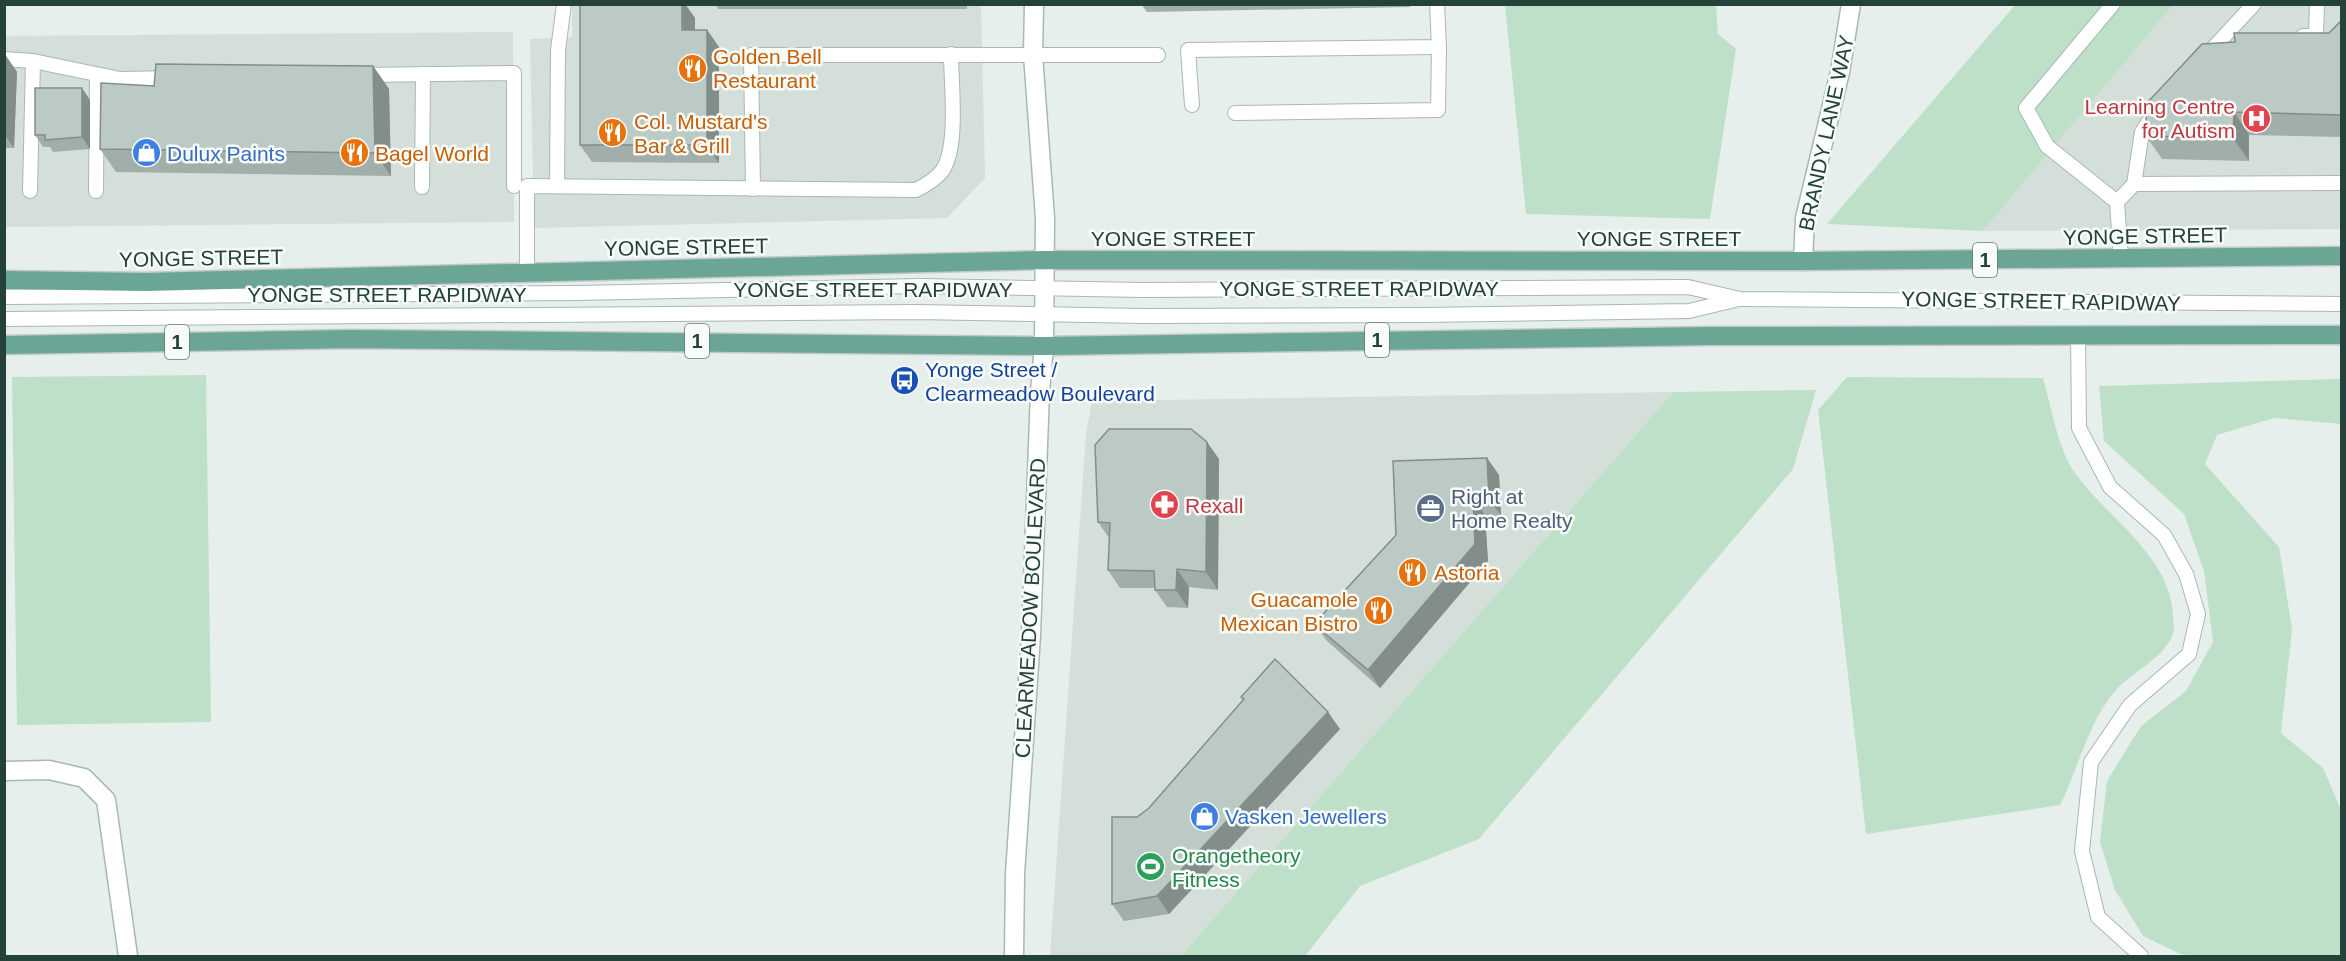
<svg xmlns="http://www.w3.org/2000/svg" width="2346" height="961" viewBox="0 0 2346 961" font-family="Helvetica,sans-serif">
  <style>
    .built { fill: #d4dfda }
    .green { fill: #bfe0c8 }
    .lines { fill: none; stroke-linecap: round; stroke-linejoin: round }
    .lane-casing { stroke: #a8b8b2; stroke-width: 16 }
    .street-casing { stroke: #a8b8b2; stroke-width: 21 }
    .secondary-casing { stroke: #a4bbb3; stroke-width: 21 }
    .primary-casing { stroke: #c2cac8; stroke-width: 21 }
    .lane { stroke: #fff; stroke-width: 14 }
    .street { stroke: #fff; stroke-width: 18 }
    .secondary { stroke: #fff; stroke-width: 18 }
    .primary { stroke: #6aa596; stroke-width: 18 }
    .wall { fill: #a1aea9 }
    .shaded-wall { fill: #838d89 }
    .building { fill: #bbcac4; stroke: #838d89; stroke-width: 1.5 }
    .labels { text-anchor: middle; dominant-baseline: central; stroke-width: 5; stroke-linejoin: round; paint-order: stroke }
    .shield { fill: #f7fbf9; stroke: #637a73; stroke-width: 1.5 }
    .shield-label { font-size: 20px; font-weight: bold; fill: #24423a }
    .food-label { font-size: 21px; fill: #c56008; stroke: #f7fbf9; text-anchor: start }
    .health-label { font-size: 21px; fill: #be3a42; stroke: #f7fbf9; text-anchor: end }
    .street-label { font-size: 21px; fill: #24423a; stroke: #f7fbf9 }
    .shop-label { font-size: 21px; fill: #366cbe; stroke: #f7fbf9; text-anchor: start }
    .transit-label { font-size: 21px; fill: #164399; stroke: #f7fbf9; text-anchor: start }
    .service-label { font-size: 21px; fill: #4e5e75; stroke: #f7fbf9; text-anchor: start }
    .leisure-label { font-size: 21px; fill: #27864d; stroke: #f7fbf9; text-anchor: start }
  </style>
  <rect width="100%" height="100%" fill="#e6efeb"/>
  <!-- built -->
  <g class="built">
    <polygon points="572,5 981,5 985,178 947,218 534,228 530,39 572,37"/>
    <polygon points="2173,5 2341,5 2341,229 1983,231"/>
    <polygon points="513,32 514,222 5,227 4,36"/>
    <polygon points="1673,392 1181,956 1050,956 1086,433 1092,401"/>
  </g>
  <!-- green -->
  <g class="green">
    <polygon points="1505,5 1716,5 1718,34 1736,49 1710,219 1526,214"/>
    <polygon points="2015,5 2173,5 1983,231 1827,224"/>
    <polygon points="206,375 211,722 17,725 12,377"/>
    <path d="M1847,377l196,1c8,28 15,71 32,95 32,45 96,83 98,143 0,5 2,13 0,18 -10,26 -42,38 -58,57 -28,34 -36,76 -55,114l-194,29 -48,-424z"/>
    <polygon points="2341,379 2341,424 2274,418 2217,435 2205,464 2279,547 2292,629 2281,733 2323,768 2341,810 2341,956 2194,956 2180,954 2143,936 2115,890 2100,842 2107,781 2141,726 2186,691 2213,642 2204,571 2184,514 2104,441 2099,386"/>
    <polygon points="1816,390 1793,469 1479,839 1360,886 1305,956 1181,956 1673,392"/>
  </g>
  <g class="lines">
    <defs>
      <g id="lane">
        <polyline points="2113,4 2026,108 2047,146 2117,202"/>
        <polyline points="2303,36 2316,36 2317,4"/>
        <polyline points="2206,56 2254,4"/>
        <polyline points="4,59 33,61 30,191"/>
        <polyline points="33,61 120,79 173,78"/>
        <polyline points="363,75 514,73 514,186"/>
        <polyline points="1192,105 1188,50 1439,47 1437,4"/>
        <polyline points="1235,113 1438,110 1439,47"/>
        <polyline points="2134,184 2142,132 2155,112"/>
        <polyline points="557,186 558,50 564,4"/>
        <polyline points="422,187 423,74"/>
        <polyline points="753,189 751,55 1158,55"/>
        <polyline points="96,191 97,75"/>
        <polyline points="2121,259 2117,202 2134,184 2342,183"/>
        <path d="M527,274v-88l389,4c10,-5 19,-10 26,-19 17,-23 9,-88 9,-117"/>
        <polyline points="4,297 577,293 920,286 1143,290 1688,287 1740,299 2342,304"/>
        <polyline points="4,319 915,312 1146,316 1423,315 1689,311 1735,300"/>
        <polyline points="2078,335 2079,428 2110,487 2164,535 2186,574 2198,614 2189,654 2130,705 2091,762 2082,851 2098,917 2141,956"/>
      </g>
      <g id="street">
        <polyline points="1803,261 1805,218 1840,72 1851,4"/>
        <polyline points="4,771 49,770 84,778 106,800 128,956"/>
      </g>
      <polyline id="secondary" points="1014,956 1015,874 1031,635 1040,391 1044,346 1045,218 1033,55 1034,4"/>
      <g id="primary">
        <polyline points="4,280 146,282 1044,260 1803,261 2342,256"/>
        <polyline points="4,345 350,339 1044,346 1710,336 2342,335"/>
      </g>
    </defs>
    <!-- lane casing -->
    <use href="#lane" class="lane-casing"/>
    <!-- street casing -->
    <use href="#street" class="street-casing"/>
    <!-- secondary casing -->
    <use href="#secondary" class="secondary-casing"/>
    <!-- primary casing -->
    <use href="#primary" class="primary-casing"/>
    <!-- lane -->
    <use href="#lane" class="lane"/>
    <!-- street -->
    <use href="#street" class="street"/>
    <!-- secondary -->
    <use href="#secondary" class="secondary"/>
    <!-- primary -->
    <use href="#primary" class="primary"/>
  </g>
  <!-- wall -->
  <g class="wall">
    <polygon points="580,4 685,4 695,18 695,30 707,30 719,47 719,163 592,162 580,145"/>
    <polygon points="716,4 967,4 967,9 718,9"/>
    <polygon points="1141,4 1410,4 1410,7 1147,12"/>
    <polygon points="2342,20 2342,137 2249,135 2249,161 2162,159 2146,136 2235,42 2329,33"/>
    <polygon points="4,53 17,72 14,148 4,148"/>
    <polygon points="373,66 389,89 391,176 116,172 100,149 154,86"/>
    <polygon points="90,100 90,149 53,152 50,147 43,147 35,135"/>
    <polygon points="1487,458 1499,475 1501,516 1485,515 1488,561 1380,688 1327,641 1314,624"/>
    <polygon points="1219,459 1218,590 1189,587 1188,608 1167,607 1155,590 1155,588 1120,588 1108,570 1109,538 1098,522"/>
    <polygon points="1241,697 1340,729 1169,914 1124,921 1112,904 1149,808 1243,700"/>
  </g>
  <!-- shaded-wall -->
  <g class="shaded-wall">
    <polygon points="673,4 685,4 695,18 695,47 682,30"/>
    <polygon points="707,30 719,47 719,163 707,145"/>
    <polygon points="4,53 17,72 14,148 4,134"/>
    <polygon points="373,66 389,89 391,176 375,153"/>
    <polygon points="82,88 90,100 90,149 82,137"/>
    <polygon points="2234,112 2249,135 2249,161 2233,138"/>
    <polygon points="1207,442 1219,459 1218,590 1206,572"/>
    <polygon points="1487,458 1499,475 1501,516 1489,498"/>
    <polygon points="1473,497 1485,515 1488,561 1380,688 1368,670"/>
    <polygon points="1177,569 1189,587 1188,608 1176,590"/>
    <polygon points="1328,712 1340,729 1169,914 1157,896"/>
  </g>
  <!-- building -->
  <g class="building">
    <polygon points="580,4 682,4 682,30 707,30 707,145 580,145"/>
    <polygon points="2342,20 2342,115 2234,112 2233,138 2146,136 2146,104 2202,44 2235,42 2234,33 2329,33"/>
    <polygon points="156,64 373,66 375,153 100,149 101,83 154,86"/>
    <polygon points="35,88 82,88 82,137 45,140 45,135 35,135"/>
    <polygon points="1109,429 1191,429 1207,442 1206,572 1177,569 1176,590 1155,590 1154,571 1108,570 1110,523 1098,522 1095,445"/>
    <polygon points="1487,458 1489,498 1473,497 1475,544 1368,670 1314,624 1396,535 1393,461"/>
    <polygon points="1275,659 1328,712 1157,896 1112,904 1112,817 1137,817 1149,808 1244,699 1241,697"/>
  </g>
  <!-- icons -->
  <defs>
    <symbol id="restaurant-disc" viewBox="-11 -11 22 22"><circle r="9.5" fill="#e8710a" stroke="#f7fbf9"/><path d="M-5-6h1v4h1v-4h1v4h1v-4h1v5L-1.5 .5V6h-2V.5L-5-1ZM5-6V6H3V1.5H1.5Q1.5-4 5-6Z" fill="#fff"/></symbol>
    <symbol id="hospital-disc" viewBox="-11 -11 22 22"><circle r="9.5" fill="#e0444e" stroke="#f7fbf9"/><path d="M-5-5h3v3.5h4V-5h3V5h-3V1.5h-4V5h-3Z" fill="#fff"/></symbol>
    <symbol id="shop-disc" viewBox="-11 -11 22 22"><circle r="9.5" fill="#3f7fe0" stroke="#f7fbf9"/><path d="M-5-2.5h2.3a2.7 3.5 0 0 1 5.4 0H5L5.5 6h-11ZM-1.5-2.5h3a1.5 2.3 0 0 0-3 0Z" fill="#fff"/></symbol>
    <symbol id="bus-disc" viewBox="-11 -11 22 22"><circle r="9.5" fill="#1a4fb4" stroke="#f7fbf9"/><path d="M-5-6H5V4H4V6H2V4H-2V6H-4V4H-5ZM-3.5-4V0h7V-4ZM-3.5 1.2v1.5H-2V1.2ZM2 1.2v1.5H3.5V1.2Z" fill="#fff"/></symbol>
    <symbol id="pharmacy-disc" viewBox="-11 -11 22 22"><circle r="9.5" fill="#e0444e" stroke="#f7fbf9"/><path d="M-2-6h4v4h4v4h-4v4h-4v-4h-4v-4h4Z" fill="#fff"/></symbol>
    <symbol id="office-disc" viewBox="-11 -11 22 22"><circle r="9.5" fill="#5c6f8a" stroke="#f7fbf9"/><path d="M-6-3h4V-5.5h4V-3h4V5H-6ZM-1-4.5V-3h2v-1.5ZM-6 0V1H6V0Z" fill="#fff"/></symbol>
    <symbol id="stadium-disc" viewBox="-11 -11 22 22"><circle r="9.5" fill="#2e9e5b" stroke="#f7fbf9"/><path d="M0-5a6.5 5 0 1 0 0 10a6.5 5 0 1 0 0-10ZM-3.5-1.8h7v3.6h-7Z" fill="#fff"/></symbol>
  </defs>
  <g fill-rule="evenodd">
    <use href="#restaurant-disc" x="676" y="52" width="33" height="33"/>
    <use href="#hospital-disc" x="2240" y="102" width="33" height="33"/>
    <use href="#restaurant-disc" x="596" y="116" width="33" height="33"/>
    <use href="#shop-disc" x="130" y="136" width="33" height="33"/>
    <use href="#restaurant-disc" x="338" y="136" width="33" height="33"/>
    <use href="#bus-disc" x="888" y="364" width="33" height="33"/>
    <use href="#pharmacy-disc" x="1148" y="488" width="33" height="33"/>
    <use href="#office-disc" x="1414" y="492" width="33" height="33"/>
    <use href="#restaurant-disc" x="1396" y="556" width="33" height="33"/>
    <use href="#restaurant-disc" x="1362" y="594" width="33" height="33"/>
    <use href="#shop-disc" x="1188" y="800" width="33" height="33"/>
    <use href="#stadium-disc" x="1134" y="850" width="33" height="33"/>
  </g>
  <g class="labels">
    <!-- shield labels -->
    <g class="shield">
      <rect x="1973" y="243" width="24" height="34" rx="4.5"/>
      <rect x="1365" y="323" width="24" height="34" rx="4.5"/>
      <rect x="685" y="324" width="24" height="34" rx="4.5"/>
      <rect x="165" y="325" width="24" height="34" rx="4.5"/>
    </g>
    <g class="shield-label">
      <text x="1985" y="260">1</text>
      <text x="1377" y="340">1</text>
      <text x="697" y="341">1</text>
      <text x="177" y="342">1</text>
    </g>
    <!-- food labels -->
    <g class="food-label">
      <text x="713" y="56">Golden Bell<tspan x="713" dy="24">Restaurant</tspan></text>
      <text x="634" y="121">Col. Mustard's<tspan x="634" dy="24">Bar &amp; Grill</tspan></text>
      <text x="375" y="153">Bagel World</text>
      <text x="1434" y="572">Astoria</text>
      <text x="1358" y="599" text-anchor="end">Guacamole<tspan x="1358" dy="24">Mexican Bistro</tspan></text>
    </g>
    <!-- health labels -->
    <g class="health-label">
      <text x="2235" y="106">Learning Centre<tspan x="2235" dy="24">for Autism</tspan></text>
      <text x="1185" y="505" text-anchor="start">Rexall</text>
    </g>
    <!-- street labels -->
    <g class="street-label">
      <text transform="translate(1826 133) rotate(-78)">BRANDY LANE WAY</text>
      <text transform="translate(2145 236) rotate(-1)">YONGE STREET</text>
      <text x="1173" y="238">YONGE STREET</text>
      <text x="1659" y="238">YONGE STREET</text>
      <text transform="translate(686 247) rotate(-1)">YONGE STREET</text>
      <text transform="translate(201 258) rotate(-1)">YONGE STREET</text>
      <text x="1359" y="288">YONGE STREET RAPIDWAY</text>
      <text x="873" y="289">YONGE STREET RAPIDWAY</text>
      <text x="387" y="294">YONGE STREET RAPIDWAY</text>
      <text transform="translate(2041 301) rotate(1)">YONGE STREET RAPIDWAY</text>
      <text transform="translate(1030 608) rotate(-87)">CLEARMEADOW BOULEVARD</text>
    </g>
    <!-- shop labels -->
    <g class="shop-label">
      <text x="167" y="153">Dulux Paints</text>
      <text x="1225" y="816">Vasken Jewellers</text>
    </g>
    <!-- transit labels -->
    <g class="transit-label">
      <text x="925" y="369">Yonge Street /<tspan x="925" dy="24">Clearmeadow Boulevard</tspan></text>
    </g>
    <!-- service labels -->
    <g class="service-label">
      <text x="1451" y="496">Right at<tspan x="1451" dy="24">Home Realty</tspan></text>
    </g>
    <!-- leisure labels -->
    <g class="leisure-label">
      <text x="1172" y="855">Orangetheory<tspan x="1172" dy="24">Fitness</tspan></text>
    </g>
  </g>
  <!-- border -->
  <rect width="2346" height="961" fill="none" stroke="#24423a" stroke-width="12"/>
</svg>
